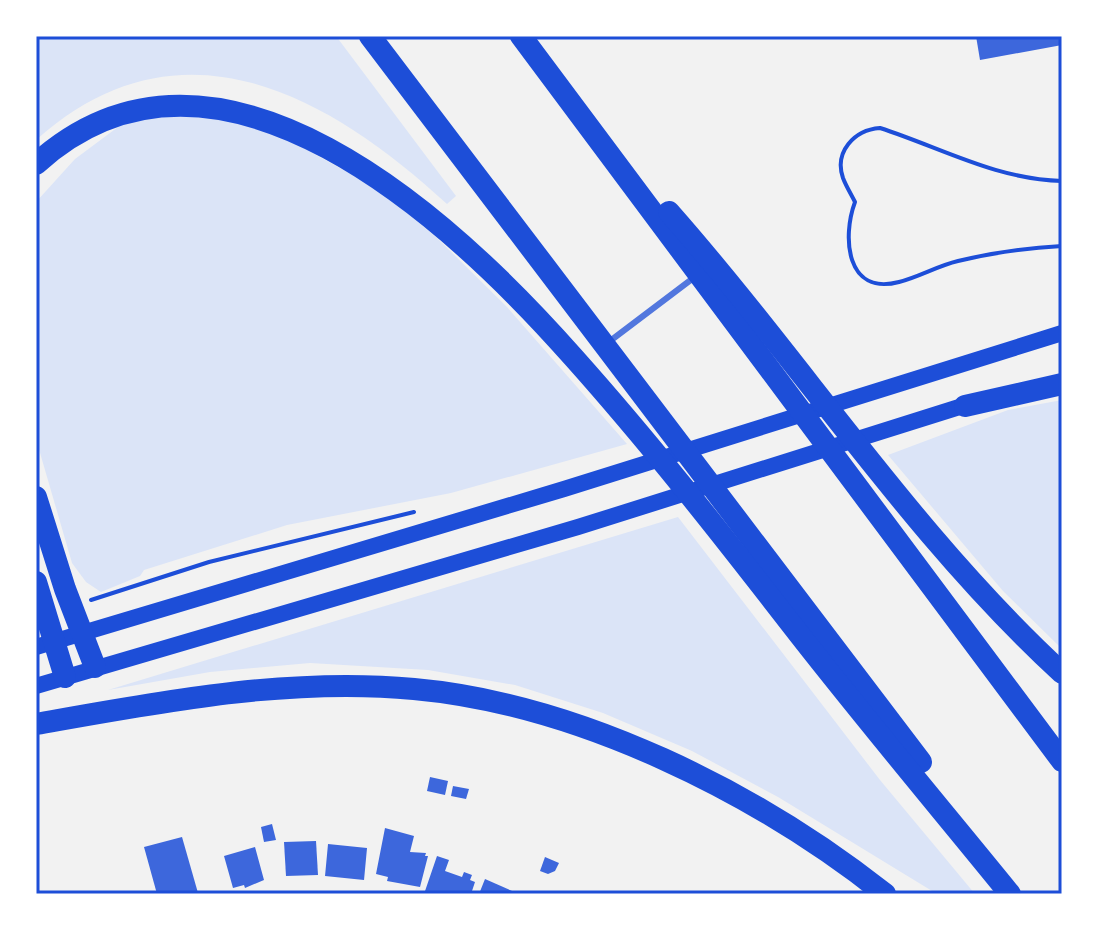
<svg xmlns="http://www.w3.org/2000/svg" width="1098" height="930" viewBox="0 0 1098 930" font-family="'Nunito Sans',sans-serif">
  <style>
    .green { fill: #dbe4f7 }
    .building { fill: #3d67dc }
    .lines { fill: none; stroke-linecap: round; stroke-linejoin: round }
    .path { stroke: #1d4ed8; stroke-width: 4 }
    .service { stroke: #5277de; stroke-width: 6 }
    .secondary { stroke: #1d4ed8; stroke-width: 16 }
    .motorway { stroke: #1d4ed8; stroke-width: 22 }
    .neatline { fill: none; stroke: #1d4ed8; stroke-width: 3 }
  </style>
  <rect width="100%" height="100%" fill="#f2f2f2"/>
  <!-- green -->
  <g class="green">
    <path d="M36,36h300l120,160 -9,8c-121,-111 -268,-192 -411,-64z"/>
    <polygon points="170,108 221,115 287,139 378,189 436,237 507,307 627,444 451,493 287,525 144,570 140,576 101,592 86,582 72,563 36,439 36,202 75,159 126,121"/>
    <polygon points="1062,400 1062,649 1003,591 888,455 1008,410"/>
    <polygon points="678,517 880,780 975,894 937,894 778,797 692,751 603,713 515,685 428,670 310,663 210,672 108,690"/>
  </g>
  <!-- building -->
  <g class="building">
    <polygon points="976,36 1062,36 1062,45 980,60"/>
    <polygon points="430,777 448,781 445,795 427,791"/>
    <polygon points="453,786 469,789 466,799 451,796"/>
    <polygon points="272,824 276,840 264,842 261,827"/>
    <polygon points="385,828 414,836 410,852 426,853 425,856 428,856 420,887 387,881 388,877 376,874"/>
    <polygon points="182,837 198,893 157,894 144,847"/>
    <polygon points="316,841 318,875 286,876 284,842"/>
    <polygon points="328,844 367,848 364,880 325,876"/>
    <polygon points="255,847 264,880 245,888 244,885 233,888 224,856"/>
    <polygon points="437,856 449,860 445,871 462,877 464,872 472,875 470,880 475,882 471,894 424,894"/>
    <polygon points="545,857 559,863 555,871 548,874 540,871"/>
    <polygon points="485,879 519,894 479,894"/>
  </g>
  <g class="lines">
    <!-- path -->
    <g class="path">
      <path d="M1062,181c-67,-2 -120,-33 -182,-53 -26,2 -46,24 -37,50 3,8 8,16 12,24 -13,35 -9,94 44,80 20,-5 38,-16 59,-21 33,-8 69,-13 104,-15"/>
      <polyline points="91,600 209,562 414,512"/>
    </g>
    <!-- service -->
    <polyline class="service" points="610,341 696,276"/>
    <!-- secondary -->
    <g class="secondary">
      <polyline points="36,647 564,489 1062,333"/>
      <polyline points="36,686 578,527 972,403"/>
    </g>
    <!-- motorway -->
    <g class="motorway">
      <polyline points="370,36 921,762"/>
      <polyline points="521,36 1062,761"/>
      <path d="M36,164c181,-164 417,57 538,194 75,84 145,173 214,262 72,93 148,183 222,274"/>
      <path d="M669,212c133,151 244,324 393,461"/>
      <polyline points="965,406 1062,384"/>
      <polyline points="36,497 65,589 95,667"/>
      <polyline points="36,582 65,677"/>
      <path d="M36,724c124,-22 252,-47 378,-35 165,15 342,103 471,205"/>
    </g>
  </g>
  <!-- border -->
  <rect width="1098" height="930" fill="none" stroke="#ffffff" stroke-width="76"/>
  <rect x="38" y="38" width="1022" height="854" class="neatline"/>
</svg>
